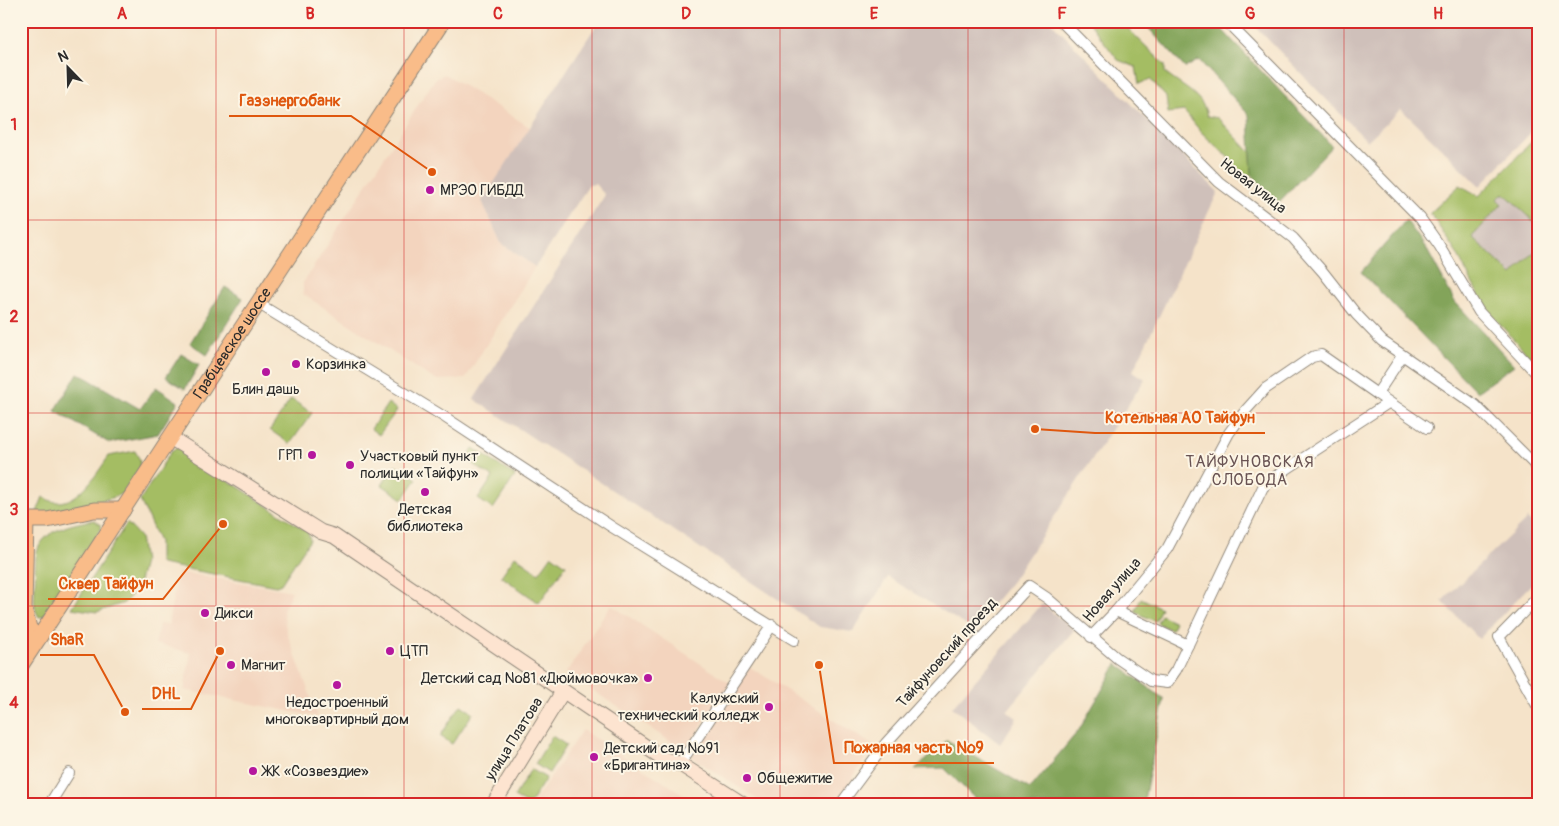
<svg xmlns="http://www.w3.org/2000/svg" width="1559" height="826" viewBox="0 0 1559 826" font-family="Pangolin,sans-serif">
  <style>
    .built { fill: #f3d4be }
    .industrial { fill: #cfc0ba }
    .green { fill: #a4bd64; stroke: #687448 }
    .forest { fill: #83a45a; stroke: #576842 }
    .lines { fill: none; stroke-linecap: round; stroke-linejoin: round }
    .street-casing { stroke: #90877a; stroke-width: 12 }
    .secondary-casing { stroke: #90877a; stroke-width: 16 }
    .primary-casing { stroke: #90877a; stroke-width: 17 }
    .street { stroke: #fff; stroke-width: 10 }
    .secondary { stroke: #fde4d0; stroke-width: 14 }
    .primary { stroke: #f9bc89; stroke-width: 15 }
    .grid { fill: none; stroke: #d62828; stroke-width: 1; stroke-opacity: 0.55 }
    .poi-dot { fill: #b5179e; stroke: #fcf5e5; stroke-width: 2 }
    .labels { text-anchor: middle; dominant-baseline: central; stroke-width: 4; stroke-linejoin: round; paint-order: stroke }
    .street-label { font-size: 15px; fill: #2b2b2b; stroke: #fcf5e5 }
    .poi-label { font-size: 15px; fill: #2b2b2b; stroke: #fcf5e5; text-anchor: start }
    .neighbourhood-label { font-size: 16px; letter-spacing: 1px; fill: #695353; stroke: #fcf5e5 }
    .leader { fill: none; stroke: #df570e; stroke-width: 2 }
    .callout-dot { fill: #df570e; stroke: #fcf5e5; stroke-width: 2 }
    .callout-label { font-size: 16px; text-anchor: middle; font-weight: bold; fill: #df570e; stroke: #fcf5e5; stroke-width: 4; stroke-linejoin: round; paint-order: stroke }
    .neatline { fill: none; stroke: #d62828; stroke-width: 2 }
    .grid-label { font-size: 16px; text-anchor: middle; font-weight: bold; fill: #d62828 }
  </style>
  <rect width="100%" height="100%" fill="#fcf5e5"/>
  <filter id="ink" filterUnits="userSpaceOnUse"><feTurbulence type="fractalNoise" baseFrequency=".02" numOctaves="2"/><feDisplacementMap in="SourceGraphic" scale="10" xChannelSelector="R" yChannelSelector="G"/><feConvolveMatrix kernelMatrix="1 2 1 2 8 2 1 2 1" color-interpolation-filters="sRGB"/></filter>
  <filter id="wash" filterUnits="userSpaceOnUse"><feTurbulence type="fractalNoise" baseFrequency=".0096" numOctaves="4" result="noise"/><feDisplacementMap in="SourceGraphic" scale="20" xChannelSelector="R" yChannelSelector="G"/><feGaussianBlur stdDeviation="1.12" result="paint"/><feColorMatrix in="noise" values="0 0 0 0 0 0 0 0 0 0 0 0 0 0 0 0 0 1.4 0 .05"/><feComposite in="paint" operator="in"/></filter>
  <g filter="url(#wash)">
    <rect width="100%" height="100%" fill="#f5e3c9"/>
    <!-- built -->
    <g class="built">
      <polygon points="445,74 531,128 482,201 501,243 535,267 465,379 435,380 303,294 303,283 435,79"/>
      <polygon points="178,572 292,591 283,610 286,630 318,717 184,690 191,653 155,644 159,624 168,625"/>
      <polygon points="611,605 730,683 685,751 566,673"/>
      <polygon points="750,667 874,746 834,805 766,805 692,757"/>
      <polygon points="582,730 667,784 700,805 532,805"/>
    </g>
    <!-- industrial -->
    <g class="industrial">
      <polygon points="599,21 1050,21 1218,192 1133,371 1145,379 1012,581 972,629 888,577 853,632 820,627 474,399 605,195 595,184 589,185 535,267 501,243 482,201"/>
      <polygon points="1250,21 1538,21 1538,125 1480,186 1401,109 1367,141"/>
      <polygon points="1504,192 1538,225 1538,248 1512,275 1471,237 1502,205 1497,199"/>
      <polygon points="1527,519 1538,529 1538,577 1479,639 1442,601"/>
      <polygon points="1042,604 1074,630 1007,711 1017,718 1000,744 952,707"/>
    </g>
    <!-- green -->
    <g class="green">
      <path d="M1088,21h32l45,44v8c15,13 38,21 42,43l11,2 33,35 1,22h-17l-3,-14 -30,-28 -18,-22 -16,2 -2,-16 -16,-18 -11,5 -3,-17 -18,-7z"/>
      <polygon points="1538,135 1538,225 1504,193 1497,199 1502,204 1472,237 1512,275 1538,248 1538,366 1486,309 1457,254 1430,213 1460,185 1479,196"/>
      <polygon points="291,399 312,413 290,444 270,430"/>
      <polygon points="388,403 397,410 379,435 371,429"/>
      <polygon points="178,448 308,532 310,540 281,584 276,586 161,564 159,560 159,542 140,500 172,450"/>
      <polygon points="473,448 515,476 493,509 478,499 493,477 466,460"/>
      <path d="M135,451l5,9v7l-17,26 -11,5 -66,15 -9,-1 6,-15c29,19 52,-21 66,-41z"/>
      <polygon points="395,465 417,479 403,499 382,485"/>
      <path d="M94,520l6,4 1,5 -57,87 -5,1c-7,-10 -4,-22 -4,-34 1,-10 -1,-24 3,-34 7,-20 38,-26 56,-29z"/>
      <polygon points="127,523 140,537 144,562 137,589 124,603 97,612 72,608"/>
      <polygon points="552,555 566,565 539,603 501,576 515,556 539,573"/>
      <polygon points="1141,598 1161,608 1155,621 1135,612"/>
      <polygon points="1161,615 1175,622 1171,630 1157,623"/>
      <polygon points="461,705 473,713 452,744 440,736"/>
      <polygon points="552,736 566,745 549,773 535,764"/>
      <polygon points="531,769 546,778 529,805 514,797"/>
    </g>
    <!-- forest -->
    <g class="forest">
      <polygon points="1142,21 1214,21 1332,146 1278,203 1252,175 1249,115 1199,60 1185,68"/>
      <polygon points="1406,220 1426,248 1455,302 1514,365 1477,392 1361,272"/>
      <polygon points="225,287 243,298 207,355 190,343"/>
      <polygon points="181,354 199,365 185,389 166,377"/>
      <polygon points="78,373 140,409 156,387 178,402 158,434 109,443 55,411"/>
      <polygon points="1117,664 1164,699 1143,805 981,805 944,768 915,769 947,740 1030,789 1079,730"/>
    </g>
  </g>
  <g filter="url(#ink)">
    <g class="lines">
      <defs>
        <g id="street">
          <polyline points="1061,21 1219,182 1293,238 1323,272 1356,314 1382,341 1475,405 1538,468"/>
          <polyline points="1226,21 1420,218 1439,245 1479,312 1538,375"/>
          <polyline points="259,304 446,418 612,527 794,640"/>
          <polyline points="1402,356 1377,394 1427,428"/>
          <polyline points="1538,597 1499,637 1538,707"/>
          <polyline points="1116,611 1188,645"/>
          <polyline points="1091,637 1116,611 1167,549 1229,433 1246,410 1265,389 1312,357 1321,355 1377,394"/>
          <polyline points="680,764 772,625"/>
          <polyline points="49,805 69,773"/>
          <polyline points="840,805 886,743 1029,586 1047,598 1117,658 1151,681 1167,683 1176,670 1263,487 1279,474 1388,403"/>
        </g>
        <g id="secondary">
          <polyline points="171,438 321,532 334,536 664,759 680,764 744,805"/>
          <polyline points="493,805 563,691"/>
        </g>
        <g id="primary">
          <polyline points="26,520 24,609 29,628 38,639"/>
          <polyline points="26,520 47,520 94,510 123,510"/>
          <path id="s1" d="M21,665l422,-644"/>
        </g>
      </defs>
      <!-- street casing -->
      <use href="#street" class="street-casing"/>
      <!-- secondary casing -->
      <use href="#secondary" class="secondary-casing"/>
      <!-- primary casing -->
      <use href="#primary" class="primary-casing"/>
      <!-- street -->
      <use href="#street" class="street"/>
      <!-- secondary -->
      <use href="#secondary" class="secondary"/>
      <!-- primary -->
      <use href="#primary" class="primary"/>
    </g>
  </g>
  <!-- grid -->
  <path class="grid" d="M216,21v784M404,21v784M592,21v784M780,21v784M968,21v784M1156,21v784M1344,21v784M21,220h1517M21,413h1517M21,606h1517"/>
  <!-- markers -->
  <g class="poi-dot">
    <circle cx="430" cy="190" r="5"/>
    <circle cx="296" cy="364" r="5"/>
    <circle cx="266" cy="372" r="5"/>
    <circle cx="312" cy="455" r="5"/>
    <circle cx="350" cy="465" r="5"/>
    <circle cx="425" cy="492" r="5"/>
    <circle cx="205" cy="613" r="5"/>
    <circle cx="390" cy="651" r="5"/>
    <circle cx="231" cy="665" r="5"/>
    <circle cx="648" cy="678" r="5"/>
    <circle cx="337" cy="685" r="5"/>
    <circle cx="769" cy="707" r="5"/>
    <circle cx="594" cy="757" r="5"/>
    <circle cx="253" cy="771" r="5"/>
    <circle cx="747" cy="778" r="5"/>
  </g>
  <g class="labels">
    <!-- street labels -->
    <g class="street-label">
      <text transform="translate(1253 186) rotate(38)">Новая улица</text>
      <text stroke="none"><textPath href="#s1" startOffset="385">Грабцевское шоссе</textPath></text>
      <text transform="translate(1112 590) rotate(-49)">Новая улица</text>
      <text transform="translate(947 653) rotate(-48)">Тайфуновский проезд</text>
      <text transform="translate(514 739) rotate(-58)">улица Платова</text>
    </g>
    <!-- poi labels -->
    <g class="poi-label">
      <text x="440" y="190">МРЭО ГИБДД</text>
      <text x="306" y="364">Корзинка</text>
      <text x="266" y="389" text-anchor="middle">Блин дашь</text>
      <text x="302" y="455" text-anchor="end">ГРП</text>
      <text x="360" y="456">Участковый пункт<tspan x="360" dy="17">полиции «Тайфун»</tspan></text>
      <text x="425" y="509" text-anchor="middle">Детская<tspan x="425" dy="17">библиотека</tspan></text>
      <text x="215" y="613">Дикси</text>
      <text x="400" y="651">ЦТП</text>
      <text x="241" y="665">Магнит</text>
      <text x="638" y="678" text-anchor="end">Детский сад №81 «Дюймовочка»</text>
      <text x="759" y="698" text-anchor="end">Калужский<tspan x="759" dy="17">технический колледж</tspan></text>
      <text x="337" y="702" text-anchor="middle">Недостроенный<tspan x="337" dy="17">многоквартирный дом</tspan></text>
      <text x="604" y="748">Детский сад №91<tspan x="604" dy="17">«Бригантина»</tspan></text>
      <text x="263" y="771">ЖК «Созвездие»</text>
      <text x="757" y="778">Общежитие</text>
    </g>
    <!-- neighbourhood labels -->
    <g class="neighbourhood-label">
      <text x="1250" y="462">ТАЙФУНОВСКАЯ<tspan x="1250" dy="18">СЛОБОДА</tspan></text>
    </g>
  </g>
  <!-- callouts -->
  <path class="leader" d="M432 172L351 116H229M1035 429L1095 433H1265M223 524L163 599H48M125 712L94 655H40M220 651L191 709H142M819 665L834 763H994"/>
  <g class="callout-dot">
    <circle cx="432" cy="172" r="5"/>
    <circle cx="1035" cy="429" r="5"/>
    <circle cx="223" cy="524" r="5"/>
    <circle cx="125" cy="712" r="5"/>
    <circle cx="220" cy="651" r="5"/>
    <circle cx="819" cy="665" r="5"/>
  </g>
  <g class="callout-label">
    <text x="290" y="106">Газэнергобанк</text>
    <text x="1180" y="423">Котельная АО Тайфун</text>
    <text x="106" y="589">Сквер Тайфун</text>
    <text x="67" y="645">ShaR</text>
    <text x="166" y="699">DHL</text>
    <text x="914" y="753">Пожарная часть №9</text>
  </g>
  <!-- margin -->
  <rect width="1559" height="826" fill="none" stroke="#fcf5e5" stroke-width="55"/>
  <!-- north arrow -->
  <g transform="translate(68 68) rotate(337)" stroke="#fcf5e5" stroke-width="4" paint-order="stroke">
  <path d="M0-4L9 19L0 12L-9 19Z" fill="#2b2b2b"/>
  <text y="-8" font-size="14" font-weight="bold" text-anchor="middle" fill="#2b2b2b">N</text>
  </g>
  <rect x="28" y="28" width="1504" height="770" class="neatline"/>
  <g class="grid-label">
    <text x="122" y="19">A</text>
    <text x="310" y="19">B</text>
    <text x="498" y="19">C</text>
    <text x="686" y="19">D</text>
    <text x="874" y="19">E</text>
    <text x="1062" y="19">F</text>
    <text x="1250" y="19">G</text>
    <text x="1438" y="19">H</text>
    <text x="14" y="130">1</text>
    <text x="14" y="322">2</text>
    <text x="14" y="515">3</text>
    <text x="14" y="708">4</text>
  </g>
</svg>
